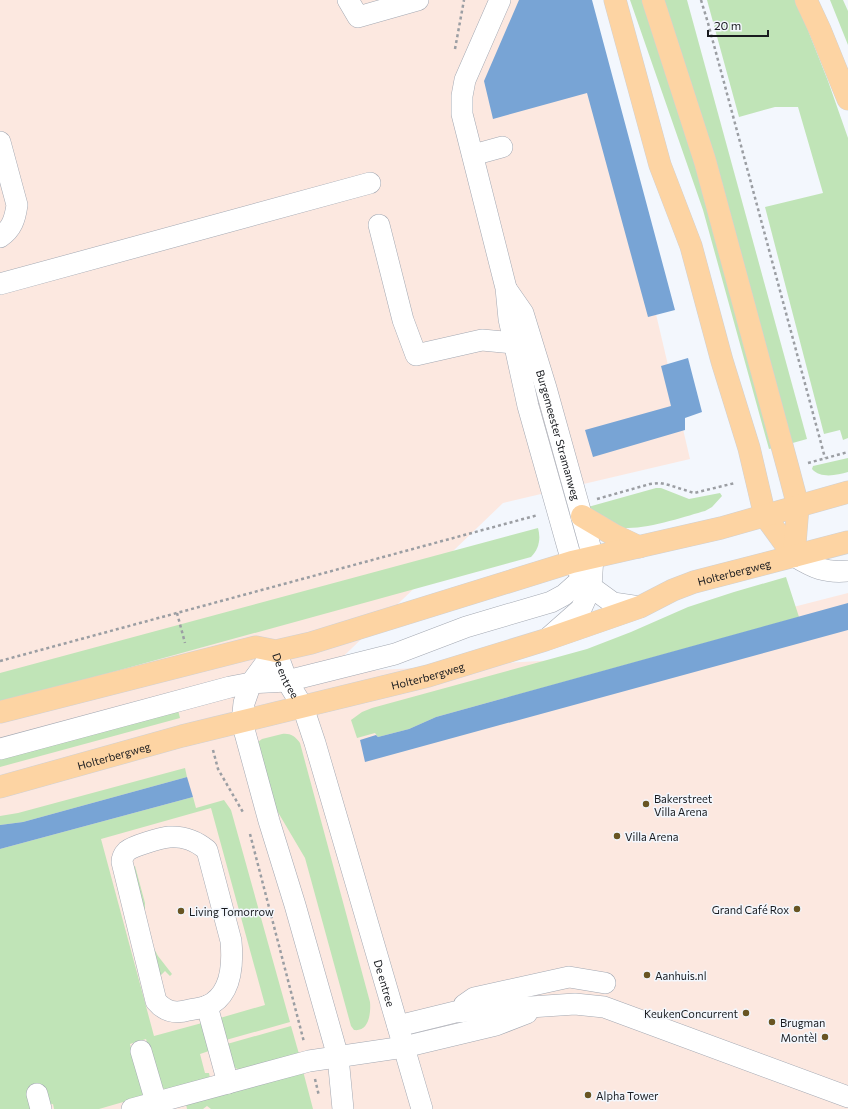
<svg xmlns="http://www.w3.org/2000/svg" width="848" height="1109" viewBox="0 0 848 1109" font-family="Commissioner,sans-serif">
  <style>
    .commercial { fill: #fce8e0 }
    .green { fill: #c0e4b7 }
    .water { fill: #78a4d5 }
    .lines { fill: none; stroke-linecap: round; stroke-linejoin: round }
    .minor-casing { stroke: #a3a8b2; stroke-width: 22 }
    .major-casing { stroke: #d1d1d2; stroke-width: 23 }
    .path { stroke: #9b9ea3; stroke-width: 2.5; stroke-dasharray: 3 3; stroke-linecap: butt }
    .minor { stroke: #fff; stroke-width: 21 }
    .major { stroke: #fdd4a3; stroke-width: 22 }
    .poi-dot { fill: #685523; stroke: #f3f7fd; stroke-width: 1.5 }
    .labels { text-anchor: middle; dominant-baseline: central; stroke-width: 3; stroke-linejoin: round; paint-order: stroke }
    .street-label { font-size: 11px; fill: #191b1f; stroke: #f3f7fd }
    .poi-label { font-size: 11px; fill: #191b1f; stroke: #f3f7fd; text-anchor: start }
  </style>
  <rect width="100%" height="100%" fill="#f3f7fd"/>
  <!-- commercial -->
  <polygon class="commercial" points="0,0 576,0 648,280 690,459 503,503 326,673 594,658 848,593 848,1109 0,1109"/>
  <!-- green -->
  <g class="green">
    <polygon points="630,0 647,0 698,158 777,447 769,449 703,210"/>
    <polygon points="661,0 687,0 807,439 789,444"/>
    <polygon points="707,0 796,0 828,81 848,138 848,438 843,440 840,430 824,434 765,207 823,193 798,107 775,107 739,117"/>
    <polygon points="830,0 843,0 848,11 848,45"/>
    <path d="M848,458v14c-11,3 -27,7 -36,-3l1,-3z"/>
    <path d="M656,488h5l28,11 31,-6 2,3 -10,11 -7,4c-19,5 -71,23 -89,15 -10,-4 -19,-13 -28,-19z"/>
    <path d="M538,528c3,11 1,21 -7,29l-531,146v-30z"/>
    <polygon points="786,577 799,617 436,717 409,729 378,737 375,733 357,738 351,720 362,712 372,708 587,649 631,632 688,607 734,592"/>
    <polygon points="178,710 180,718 0,767 0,759"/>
    <path d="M282,734c8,-1 13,2 18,9l70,259c1,11 -1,30 -16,28l-3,-4 -46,-168 -36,-61 -11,-55 4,-3z"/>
    <polygon points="185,768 187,777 23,822 0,825 0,816 18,813"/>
    <polygon points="193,797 196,808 224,800 231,810 290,1022 226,1040 220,1018 265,1005 211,808 101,839 154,1036 202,1023 209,1051 200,1054 205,1073 209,1073 210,1078 166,1090 160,1086 159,1083 146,1039 130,1044 144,1096 99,1109 54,1109 53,1104 32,1109 0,1109 0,849"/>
    <polygon points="135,866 145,903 145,919 151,943 158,956 172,974 170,976 165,971 159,977 132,868"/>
    <polygon points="291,1026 299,1054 239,1070 234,1067 227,1044"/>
    <polygon points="303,1071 313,1109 211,1109 207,1106 203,1109 187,1109 186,1104"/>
  </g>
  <!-- water -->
  <g class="water">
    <polygon points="519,0 592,0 675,310 648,317 587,93 493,119 484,81"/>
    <polygon points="688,358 702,412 685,418 685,430 593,457 585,430 671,406 661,366"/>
    <polygon points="848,603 848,630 365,762 360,740 376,735 378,737 409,729 436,717"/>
    <polygon points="187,777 193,797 0,849 0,825 23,822"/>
  </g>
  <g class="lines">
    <defs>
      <g id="minor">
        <polyline points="348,0 358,17 418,0"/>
        <polyline points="500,0 465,80 462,96 462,114 506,288 509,319 528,406 572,562 591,587 613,603 640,607"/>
        <path d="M0,142l17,63c-2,14 -5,24 -17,32"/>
        <polyline points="473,155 502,147"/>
        <polyline points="379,225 403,320 416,355 482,340 514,343"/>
        <polyline points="0,284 370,183"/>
        <path id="s1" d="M507,290l16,23 23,75 47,169 -2,30 -10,22 -34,30"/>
        <path d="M794,556c20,12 30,17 54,15"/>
        <polyline points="0,749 230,687 251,683 287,681 395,654 466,627 551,602 564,595 583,578 589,566"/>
        <path d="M169,837c15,-1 26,3 38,13l24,91c2,22 1,54 -24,65 -5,2 -12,3 -18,4 -14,4 -24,2 -33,-9l-34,-139c0,-4 1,-7 5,-11 6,-5 33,-13 42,-14z"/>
        <polyline points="464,1005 474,998 569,977 605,983"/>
        <polyline points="207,1006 228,1083"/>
        <polyline points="398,1026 455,1012 575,1004 604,1007 848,1097"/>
        <polyline points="141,1051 156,1102"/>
        <polyline points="37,1094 41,1109"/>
        <polyline points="132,1109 309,1061 404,1047 496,1025 527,1013"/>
        <path id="s2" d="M343,1109l-5,-52 -43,-152 -26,-84 -27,-99 2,-19 7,-20 14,-19 11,-13 11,30 16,26 12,36 107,366"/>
      </g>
      <g id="major">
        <polyline points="615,0 660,165 691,246 722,361 749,448 765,516 794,556"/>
        <polyline points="653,0 705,161 788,468 798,506 794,556"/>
        <polyline points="806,0 820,30 848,99"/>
        <polyline points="582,516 614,535 639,547"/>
        <polyline points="0,712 256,647 276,651 311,643 572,562 721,528 848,492"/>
        <path id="s3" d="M0,787l182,-51 246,-60 117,-36 95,-33 33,-17 21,-8 154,-40"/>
      </g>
    </defs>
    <!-- minor casing -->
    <use href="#minor" class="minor-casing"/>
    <!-- major casing -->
    <use href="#major" class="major-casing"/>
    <!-- path -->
    <g class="path">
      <polyline points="701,0 708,23 825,458"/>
      <polyline points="455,49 464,0"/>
      <polyline points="808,463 848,452"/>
      <polyline points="597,499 650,484 660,483 669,485 694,493 735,483"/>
      <polyline points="177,613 185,643"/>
      <polyline points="0,661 538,515"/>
      <polyline points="213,750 218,769 244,814"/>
      <polyline points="250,834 304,1042"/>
      <polyline points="315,1079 319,1096"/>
    </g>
    <!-- minor -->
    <use href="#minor" class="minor"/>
    <!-- major -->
    <use href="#major" class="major"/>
  </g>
  <!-- markers -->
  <g class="poi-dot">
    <circle cx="646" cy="804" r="4"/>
    <circle cx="617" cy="836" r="4"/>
    <circle cx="797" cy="909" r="4"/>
    <circle cx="181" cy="911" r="4"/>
    <circle cx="647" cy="975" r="4"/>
    <circle cx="746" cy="1013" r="4"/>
    <circle cx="772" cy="1022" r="4"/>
    <circle cx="825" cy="1037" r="4"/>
    <circle cx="588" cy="1095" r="4"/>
  </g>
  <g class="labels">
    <!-- street labels -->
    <g class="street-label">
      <text stroke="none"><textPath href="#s1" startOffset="155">Burgemeester Stramanweg</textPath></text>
      <text stroke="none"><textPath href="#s3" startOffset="766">Holterbergweg</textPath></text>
      <text stroke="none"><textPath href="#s3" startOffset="442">Holterbergweg</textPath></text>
      <text stroke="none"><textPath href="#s2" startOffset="508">De entree</textPath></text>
      <text stroke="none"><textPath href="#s3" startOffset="118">Holterbergweg</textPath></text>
      <text stroke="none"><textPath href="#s2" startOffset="832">De entree</textPath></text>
    </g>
    <!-- poi labels -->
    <g class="poi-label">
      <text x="654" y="798">Bakerstreet<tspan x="654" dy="13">Villa Arena</tspan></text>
      <text x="625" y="836">Villa Arena</text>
      <text x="789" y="909" text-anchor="end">Grand Café Rox</text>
      <text x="189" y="911">Living Tomorrow</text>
      <text x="655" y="975">Aanhuis.nl</text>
      <text x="738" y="1013" text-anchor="end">KeukenConcurrent</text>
      <text x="780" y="1022">Brugman</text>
      <text x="817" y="1037" text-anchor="end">Montèl</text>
      <text x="596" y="1095">Alpha Tower</text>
    </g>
  </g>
  <!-- scale -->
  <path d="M708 30v6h60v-6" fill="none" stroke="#191b1f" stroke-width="2"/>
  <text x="714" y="30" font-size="12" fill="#191b1f" stroke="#f3f7fd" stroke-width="3" paint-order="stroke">20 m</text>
</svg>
